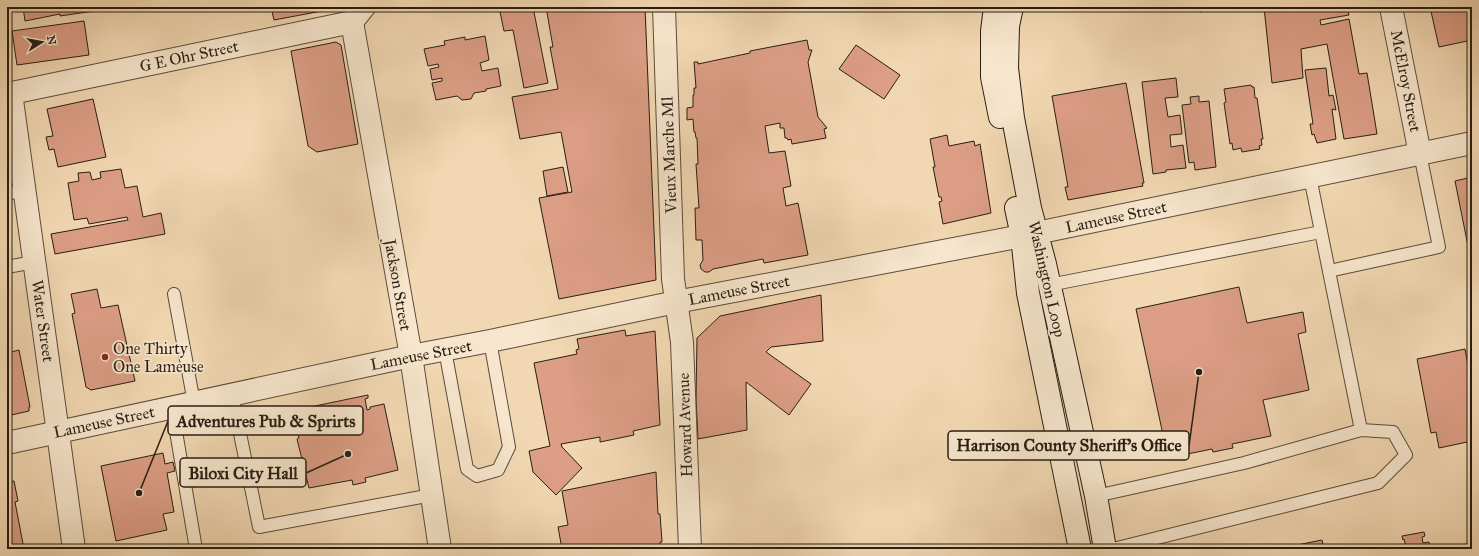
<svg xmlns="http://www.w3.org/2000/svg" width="1479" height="556" viewBox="0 0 1479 556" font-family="'IM FELL Great Primer',serif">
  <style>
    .building { fill: #dc9e85; stroke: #281e14 }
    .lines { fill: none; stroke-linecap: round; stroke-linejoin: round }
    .service-casing { stroke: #5a4c3c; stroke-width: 14 }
    .minor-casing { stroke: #5a4c3c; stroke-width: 24 }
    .tertiary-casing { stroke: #5a4c3c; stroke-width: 24 }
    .secondary-casing { stroke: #281e14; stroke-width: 24 }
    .service { stroke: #f7e6cd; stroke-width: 12 }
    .minor { stroke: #f7e6cd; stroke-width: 22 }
    .tertiary { stroke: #f7e6cd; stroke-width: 22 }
    .secondary { stroke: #f7e6cd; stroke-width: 22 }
    .poi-dot { fill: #8f2418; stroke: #f7e6cd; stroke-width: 1.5 }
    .labels { text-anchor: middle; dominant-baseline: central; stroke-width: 3.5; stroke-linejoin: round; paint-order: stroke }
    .street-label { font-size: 16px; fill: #281e14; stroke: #f7e6cd }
    .poi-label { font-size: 16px; fill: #281e14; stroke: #f7e6cd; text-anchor: start }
    .leader { fill: none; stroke: #281e14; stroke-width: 1.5 }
    .callout-dot { fill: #281e14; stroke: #f7e6cd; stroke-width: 1.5 }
    .callout { fill: #f7e6cd; stroke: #281e14; stroke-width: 1.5 }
    .callout-label { font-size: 17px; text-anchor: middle; font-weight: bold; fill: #281e14 }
  </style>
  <rect width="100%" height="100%" fill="#f2d8b2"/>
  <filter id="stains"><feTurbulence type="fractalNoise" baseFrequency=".005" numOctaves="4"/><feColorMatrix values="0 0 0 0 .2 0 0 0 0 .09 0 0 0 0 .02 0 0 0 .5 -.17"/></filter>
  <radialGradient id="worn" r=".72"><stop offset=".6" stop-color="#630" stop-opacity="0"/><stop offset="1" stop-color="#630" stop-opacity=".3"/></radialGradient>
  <!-- building -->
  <g class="building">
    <polygon points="23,7 93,7 94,11 60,16 60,14 25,21"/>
    <polygon points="271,7 338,7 338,8 274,20"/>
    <polygon points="499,7 533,7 548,83 524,88 513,30 504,31"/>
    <polygon points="546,7 645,7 656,280 559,299 539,198 572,192 561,132 520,139 512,97 558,89 550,47 553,47"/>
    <polygon points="1199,7 1226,7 1226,8 1200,12"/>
    <polygon points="1264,7 1347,7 1349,15 1320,20 1321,25 1349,19 1359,74 1367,73 1377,134 1344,139 1327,44 1301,49 1303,78 1272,83"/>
    <polygon points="1430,7 1472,7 1472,40 1439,47"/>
    <polygon points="84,21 89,55 17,65 12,31"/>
    <polygon points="485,36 489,60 480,63 482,71 498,68 501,86 486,89 486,91 474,93 471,99 462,100 457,96 436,100 432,83 442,81 442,78 432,80 430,69 439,67 438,64 428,66 424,49 445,45 444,41 465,37 465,40"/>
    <polygon points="807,40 809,50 812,50 808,62 818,117 827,128 824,129 826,138 792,144 791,139 788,140 787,138 785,138 784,128 780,128 780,123 765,126 769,153 785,151 791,186 783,188 786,206 798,203 808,255 764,263 763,259 713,269 709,272 705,272 701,269 700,265 703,260 702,240 696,240 695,208 699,208 696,164 698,164 697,138 696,138 695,132 694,132 693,119 687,120 687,108 693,107 693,95 694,95 694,88 696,88 694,62 698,62 698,64 750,53 750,51"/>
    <polygon points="336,42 341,45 358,144 317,152 308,146 291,51"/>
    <polygon points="856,45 900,75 884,99 839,69"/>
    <polygon points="1326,68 1329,96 1333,95 1336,110 1332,109 1336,139 1317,143 1314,134 1312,135 1310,124 1313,124 1305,70"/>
    <polygon points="1176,78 1178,97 1165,98 1168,117 1180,115 1182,134 1170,135 1171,147 1183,145 1186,168 1166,170 1166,172 1153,174 1142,82"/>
    <polygon points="1126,83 1144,183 1142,183 1143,186 1068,200 1065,187 1068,187 1052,96"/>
    <polygon points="1251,85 1252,87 1254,87 1255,98 1257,98 1263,139 1261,139 1262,145 1259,146 1260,149 1242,152 1241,148 1233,150 1232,143 1230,144 1224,103 1226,102 1224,89"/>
    <polygon points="1199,96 1199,102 1209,101 1216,167 1195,170 1194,162 1189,163 1182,105 1191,104 1190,97"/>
    <polygon points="93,99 106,157 58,167 54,149 49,150 46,137 53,136 47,109"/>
    <polygon points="947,135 949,146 974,141 975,146 980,144 991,213 943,224 939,202 942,201 941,197 939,197 933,167 935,167 930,139"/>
    <polygon points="563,167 568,192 547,196 543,171"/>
    <polygon points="121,169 125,188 137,186 143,217 161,213 165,234 55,254 51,234 128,220 127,217 89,224 87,218 74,220 68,183 79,181 78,173 90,172 92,180 101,178 100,172"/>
    <polygon points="1472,177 1472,266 1455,181"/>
    <polygon points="1239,287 1247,323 1303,312 1306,332 1298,334 1309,390 1263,400 1271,436 1232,444 1233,448 1213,452 1212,449 1168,458 1136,309"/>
    <polygon points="97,289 101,308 118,305 135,381 91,390 86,387 72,314 75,313 71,294"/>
    <polygon points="821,295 823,341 771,347 766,352 811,384 789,415 746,382 747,430 698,439 696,399 697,338 720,316"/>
    <polygon points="625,330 626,336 655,331 660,425 633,431 634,435 600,442 600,437 561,444 562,447 582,468 556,495 533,472 529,451 550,446 534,363 577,354 576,350 579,349 577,339"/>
    <polygon points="1465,349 1469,371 1472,370 1472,441 1439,448 1436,432 1431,433 1417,359"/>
    <polygon points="19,350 30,407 29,407 29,411 7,416 7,353"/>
    <polygon points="368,395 368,398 365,399 367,410 370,409 370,407 384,404 398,470 365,478 366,482 353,485 352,480 309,488 297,439 299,438 295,422 312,419 310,407"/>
    <polygon points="163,453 165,464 173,462 175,471 167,473 174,512 163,514 167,530 116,541 101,466"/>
    <polygon points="656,472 658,514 660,514 662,542 660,542 660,549 562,549 558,527 568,525 562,491"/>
    <polygon points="14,481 18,501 15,502 24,549 7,549 7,482"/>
    <polygon points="1424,532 1425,536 1422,537 1423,543 1429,542 1431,549 1395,549 1406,547 1404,539 1403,540 1402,536"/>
    <polygon points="1322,540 1324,549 1282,549 1282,548"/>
    <polygon points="1472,543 1472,549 1457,549 1456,546"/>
  </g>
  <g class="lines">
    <defs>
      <g id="service">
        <polyline points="1310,177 1361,430"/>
        <polyline points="7,194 25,190"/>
        <polyline points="7,267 34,262"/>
        <polyline points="1329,271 1439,247 1420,154"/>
        <polyline points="1049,285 1321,232"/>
        <polyline points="174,294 194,403"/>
        <polyline points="445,350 467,469 477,476 498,470 509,447 490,341"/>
        <polyline points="232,394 259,527 432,495"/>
        <polyline points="172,408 196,549"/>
        <polyline points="1096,496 1244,463 1361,430 1393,432 1406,455 1378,483 1113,549"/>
      </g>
      <g id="minor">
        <polyline points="664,7 673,279 682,342 690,549"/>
        <polyline points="1391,7 1420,154"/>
        <polyline points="352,22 411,356 440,549"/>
        <polyline points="11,93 74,549"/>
        <polyline points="7,94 352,22 364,7"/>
      </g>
      <polyline id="tertiary" points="7,443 411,356 490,341 676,302 1022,236 1472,143"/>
      <g id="secondary">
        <polyline points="995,7 992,31 992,77 1000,117"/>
        <polyline points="1012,7 1008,26 1007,68 1013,118 1030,208 1045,264 1096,496 1105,549"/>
        <polyline points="1016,208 1022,236 1028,293 1080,549"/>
      </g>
    </defs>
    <!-- service casing -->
    <use href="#service" class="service-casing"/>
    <!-- minor casing -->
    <use href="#minor" class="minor-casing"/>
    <!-- tertiary casing -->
    <use href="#tertiary" class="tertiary-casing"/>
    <!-- secondary casing -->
    <use href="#secondary" class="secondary-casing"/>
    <!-- service -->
    <use href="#service" class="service"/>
    <!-- minor -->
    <use href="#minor" class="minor"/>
    <!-- tertiary -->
    <use href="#tertiary" class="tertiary"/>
    <!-- secondary -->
    <use href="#secondary" class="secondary"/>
  </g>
  <!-- markers -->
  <circle class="poi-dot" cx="105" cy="357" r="4"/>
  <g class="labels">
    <!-- street labels -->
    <g class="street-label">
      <text transform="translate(189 56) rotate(-12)">G E Ohr Street</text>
      <text transform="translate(1406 81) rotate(79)">McElroy Street</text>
      <text transform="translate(669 155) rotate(-92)">Vieux Marche Ml</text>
      <text transform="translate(1116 217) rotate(-12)">Lameuse Street</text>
      <text transform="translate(1047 279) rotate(77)">Washington Loop</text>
      <text transform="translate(398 285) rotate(80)">Jackson Street</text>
      <text transform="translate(739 290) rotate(-11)">Lameuse Street</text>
      <text transform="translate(43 321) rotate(82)">Water Street</text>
      <text transform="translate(421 355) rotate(-11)">Lameuse Street</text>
      <text transform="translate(104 422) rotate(-12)">Lameuse Street</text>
      <text transform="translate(685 425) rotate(-92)">Howard Avenue</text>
    </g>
    <!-- poi labels -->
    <g class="poi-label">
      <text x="113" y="348">One Thirty<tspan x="113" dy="18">One Lameuse</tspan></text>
    </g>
  </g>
  <!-- callouts -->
  <path class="leader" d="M139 493L168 421M1199 372L1189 446M348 454L306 473"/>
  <g class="callout-dot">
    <circle cx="139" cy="493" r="4"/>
    <circle cx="1199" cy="372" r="4"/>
    <circle cx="348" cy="454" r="4"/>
  </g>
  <g class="callout">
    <rect x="168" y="406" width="195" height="29" rx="4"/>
    <rect x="948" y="431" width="241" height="29" rx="4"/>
    <rect x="180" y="458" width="126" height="29" rx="4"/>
  </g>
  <g class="callout-label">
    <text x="266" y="427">Adventures Pub &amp; Sprirts</text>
    <text x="1069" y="451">Harrison County Sheriff's Office</text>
    <text x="243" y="479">Biloxi City Hall</text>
  </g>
  <!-- margin -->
  <rect width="1479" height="556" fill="none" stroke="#f2d8b2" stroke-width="24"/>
  <rect x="8" y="8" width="1463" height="540" fill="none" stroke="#281e14" stroke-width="2"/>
  <rect x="12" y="12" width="1455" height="532" fill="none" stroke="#281e14"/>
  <!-- north arrow -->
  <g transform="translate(42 42) rotate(79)" stroke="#f7e6cd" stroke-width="3" paint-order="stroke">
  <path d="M0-3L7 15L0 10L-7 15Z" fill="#281e14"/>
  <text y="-6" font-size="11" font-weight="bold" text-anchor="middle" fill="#281e14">N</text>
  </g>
  <rect width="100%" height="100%" filter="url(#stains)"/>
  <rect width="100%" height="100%" fill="url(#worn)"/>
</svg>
